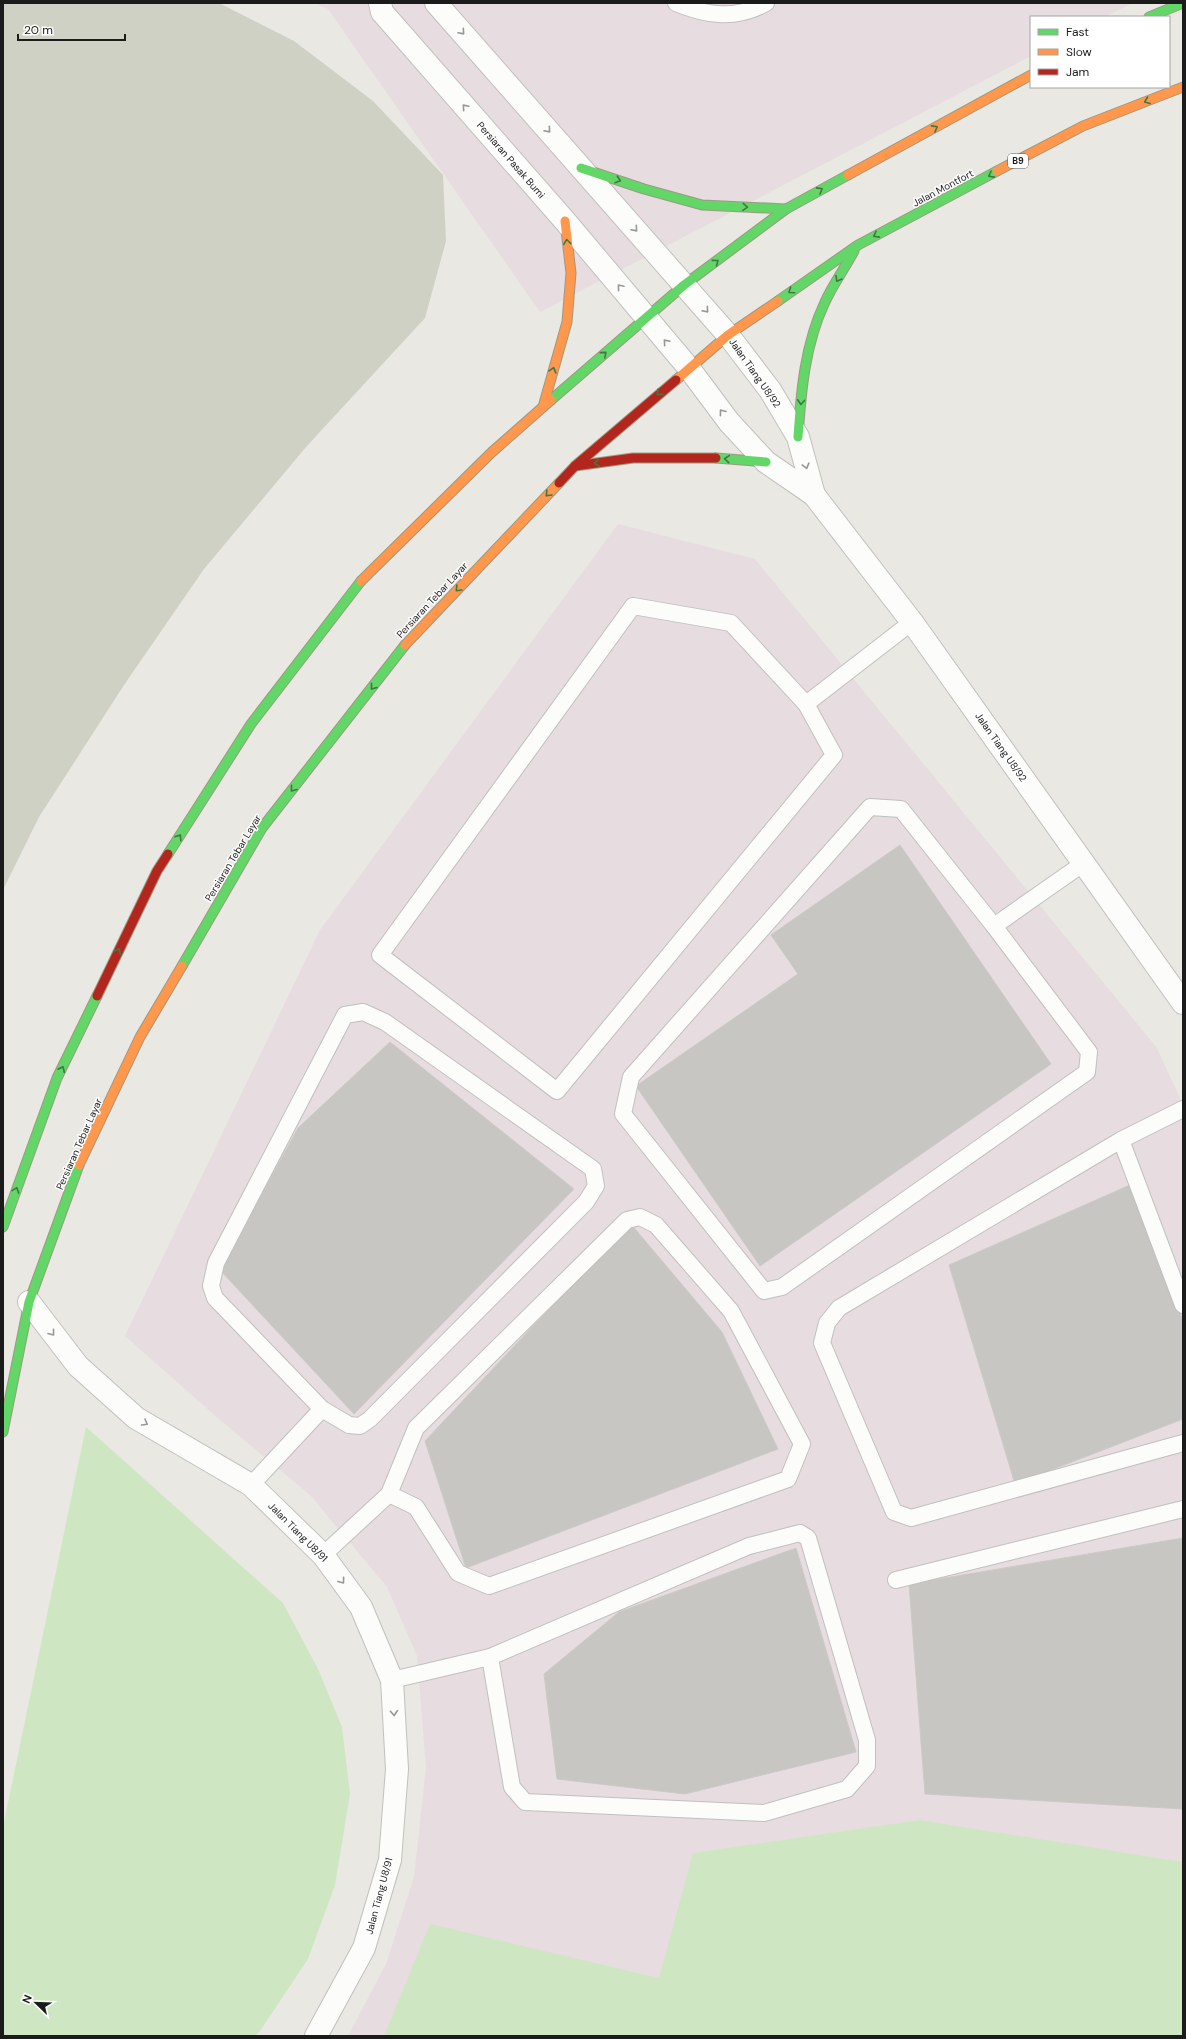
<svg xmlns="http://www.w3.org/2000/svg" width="1186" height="2039" viewBox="0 0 1186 2039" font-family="'DM Sans',sans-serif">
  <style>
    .industrial { fill: #e7dce0 }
    .construction { fill: #d0d1c5 }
    .grass { fill: #cfe6c3 }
    .building { fill: #c7c6c3; stroke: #cccac5 }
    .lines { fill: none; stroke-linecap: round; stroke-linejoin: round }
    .lane-casing { stroke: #c0c0be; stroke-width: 18 }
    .street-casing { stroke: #c0c0be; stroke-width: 24 }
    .fast-casing { stroke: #9d9982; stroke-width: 11 }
    .slow-casing { stroke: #9d9982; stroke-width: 11 }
    .jam-casing { stroke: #9d9982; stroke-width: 11 }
    .lane { stroke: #fcfcfb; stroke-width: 16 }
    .street { stroke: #fcfcfb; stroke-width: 22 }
    .fast { stroke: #63d668; stroke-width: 9 }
    .slow { stroke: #ff974d; stroke-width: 9 }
    .jam { stroke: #b3261e; stroke-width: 9 }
    .oneway { stroke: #979796 }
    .oneway2 { stroke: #3f7842 }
    .labels { text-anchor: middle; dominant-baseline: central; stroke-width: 3; stroke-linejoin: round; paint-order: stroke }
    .shield { fill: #fff; stroke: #5f5f5f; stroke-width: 1 }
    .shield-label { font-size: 9px; font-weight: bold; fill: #1b1b1b }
    .street-label { font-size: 10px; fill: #1b1b1b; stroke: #fff }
  </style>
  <rect width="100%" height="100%" fill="#e9e8e3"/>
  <!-- industrial -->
  <g class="industrial">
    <polygon points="315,3 1132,3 1105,17 1031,17 1031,56 540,312 328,9"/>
    <polygon points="618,524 755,559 1157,1048 1183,1105 1183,2036 348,2036 386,1964 414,1877 426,1768 417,1656 387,1587 310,1495 219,1419 125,1336 320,930"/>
  </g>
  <!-- construction -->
  <polygon class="construction" points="3,3 219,3 294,41 373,101 443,175 446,241 425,318 306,447 204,569 124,685 39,817 3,890"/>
  <!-- grass -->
  <g class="grass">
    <polygon points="86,1427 283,1603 318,1669 342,1727 350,1794 335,1885 308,1959 260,2031 255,2036 3,2036 3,1827"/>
    <polygon points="920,1820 1183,1862 1183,2036 384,2036 430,1924 659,1978 693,1853"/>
  </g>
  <!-- building -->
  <g class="building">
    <polygon points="900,845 1051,1064 760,1266 636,1086 798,974 771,935"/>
    <polygon points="390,1042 574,1189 354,1414 220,1270 298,1128"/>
    <polygon points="1130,1185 1183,1321 1183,1419 1015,1484 949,1265"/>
    <polygon points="630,1223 722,1332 778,1449 466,1568 425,1441"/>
    <polygon points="1183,1538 1183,1809 925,1794 909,1584"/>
    <polygon points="796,1548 856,1752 685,1794 557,1779 544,1674 619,1612"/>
  </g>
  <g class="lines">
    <defs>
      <g id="lane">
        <path d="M676,3c31,13 60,17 90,0"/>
        <polyline points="806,704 834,755 557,1091 380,955 633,606 731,623 806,704 912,622"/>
        <polygon points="870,807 901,809 994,926 1089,1052 1087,1072 782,1287 764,1291 623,1114 631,1077"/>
        <polyline points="994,926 1084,863"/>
        <polyline points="1121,1140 1183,1109"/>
        <polygon points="640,1217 656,1225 731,1311 802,1444 788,1479 489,1586 458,1573 416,1507 389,1494 416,1428 627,1220"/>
        <polyline points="1183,1305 1121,1140 839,1308 827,1323 822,1343 894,1512 911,1518 1183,1443"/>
        <polyline points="251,1485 322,1409 349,1425 360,1426 370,1419 586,1202 596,1186 593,1169 385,1022 363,1012 345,1015 216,1263 211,1286 215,1298 322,1409"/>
        <polygon points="800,1533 808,1538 867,1740 867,1766 847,1789 764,1813 525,1802 512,1787 490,1657 749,1546"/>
        <polyline points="323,1555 389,1494"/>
        <polyline points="896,1580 1183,1509"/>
        <polyline points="392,1680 490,1657"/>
      </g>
      <g id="street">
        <polyline points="380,3 382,12 565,221 688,367 729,422 766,462 814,495 912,622 1183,1003"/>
        <polyline points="436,3 728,335 770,390 798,437 814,495"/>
        <polyline points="29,1302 78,1366 136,1418 251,1485 323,1555 361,1607 392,1680 397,1769 390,1860 364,1948 316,2036"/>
      </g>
      <g id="fast">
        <polyline points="1149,17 1183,3"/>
        <polyline points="581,168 644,189 702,205 786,209"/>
        <polyline points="778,301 858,245 997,171"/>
        <polyline points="551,400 684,285 786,209 848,175"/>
        <path d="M798,437c3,-46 7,-93 27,-135 8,-18 20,-34 29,-51"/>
        <polyline points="716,458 766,462"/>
        <polyline points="168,854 251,724 361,581"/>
        <polyline points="182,966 262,828 405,645"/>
        <polyline points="3,1227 57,1078 97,996"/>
        <polyline points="3,1432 29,1302 79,1165"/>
      </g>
      <g id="slow">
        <polyline points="997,171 1083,126 1183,87"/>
        <polyline points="848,175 1031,75"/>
        <polyline points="676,380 728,335 778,301"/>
        <polyline points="543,407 567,322 571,273 565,221"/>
        <polyline points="361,581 492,452 551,400"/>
        <polyline points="405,645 559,483"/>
        <polyline points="79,1165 140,1037 182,966"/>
      </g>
      <g id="jam">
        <polyline points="575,466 633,458 716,458"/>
        <polyline points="559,483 575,466 676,380"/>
        <polyline points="97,996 157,871 168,854"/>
      </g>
    </defs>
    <!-- lane casing -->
    <use href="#lane" class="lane-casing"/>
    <!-- street casing -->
    <use href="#street" class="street-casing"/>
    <!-- fast casing -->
    <use href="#fast" class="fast-casing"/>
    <!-- slow casing -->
    <use href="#slow" class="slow-casing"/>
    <!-- jam casing -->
    <use href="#jam" class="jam-casing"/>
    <!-- lane -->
    <use href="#lane" class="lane"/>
    <!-- street -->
    <use href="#street" class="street"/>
    <!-- fast -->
    <use href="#fast" class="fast"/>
    <!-- slow -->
    <use href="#slow" class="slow"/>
    <!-- jam -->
    <use href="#jam" class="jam"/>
  </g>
  <!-- one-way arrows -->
  <defs><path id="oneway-chevron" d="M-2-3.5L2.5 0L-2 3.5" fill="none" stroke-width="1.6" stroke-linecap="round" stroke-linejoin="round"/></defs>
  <g class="oneway">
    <use href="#oneway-chevron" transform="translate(462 32) rotate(49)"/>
    <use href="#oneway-chevron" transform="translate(465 107) rotate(-131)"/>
    <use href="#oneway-chevron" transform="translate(548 130) rotate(49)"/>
    <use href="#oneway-chevron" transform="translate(635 229) rotate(49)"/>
    <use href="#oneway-chevron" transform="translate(620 287) rotate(-130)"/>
    <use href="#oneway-chevron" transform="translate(706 310) rotate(49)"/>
    <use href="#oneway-chevron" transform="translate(666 342) rotate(-131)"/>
    <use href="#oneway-chevron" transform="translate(722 412) rotate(-127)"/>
    <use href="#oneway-chevron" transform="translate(806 466) rotate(75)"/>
    <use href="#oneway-chevron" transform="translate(52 1333) rotate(52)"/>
    <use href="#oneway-chevron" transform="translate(145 1423) rotate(30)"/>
    <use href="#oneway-chevron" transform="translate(342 1581) rotate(54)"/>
    <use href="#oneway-chevron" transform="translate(394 1713) rotate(86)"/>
  </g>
  <g class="oneway2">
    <use href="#oneway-chevron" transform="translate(1147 101) rotate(159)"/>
    <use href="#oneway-chevron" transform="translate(935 128) rotate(-29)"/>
    <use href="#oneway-chevron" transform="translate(991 175) rotate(152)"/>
    <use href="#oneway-chevron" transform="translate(618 180) rotate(18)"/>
    <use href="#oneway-chevron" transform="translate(820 190) rotate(-29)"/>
    <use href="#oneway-chevron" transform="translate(745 207) rotate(3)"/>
    <use href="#oneway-chevron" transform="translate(876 235) rotate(152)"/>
    <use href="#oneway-chevron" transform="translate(567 242) rotate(-97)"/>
    <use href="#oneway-chevron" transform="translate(716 262) rotate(-37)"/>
    <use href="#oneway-chevron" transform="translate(838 279) rotate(120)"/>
    <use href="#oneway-chevron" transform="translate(791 291) rotate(145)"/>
    <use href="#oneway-chevron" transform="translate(604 354) rotate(-41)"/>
    <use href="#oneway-chevron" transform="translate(553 370) rotate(-74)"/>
    <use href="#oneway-chevron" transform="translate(659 393) rotate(139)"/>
    <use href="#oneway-chevron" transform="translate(801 402) rotate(94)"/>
    <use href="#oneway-chevron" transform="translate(727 459) rotate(-175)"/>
    <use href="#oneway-chevron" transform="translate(597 463) rotate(172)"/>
    <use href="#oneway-chevron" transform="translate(548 494) rotate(134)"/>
    <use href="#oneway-chevron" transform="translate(458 589) rotate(134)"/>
    <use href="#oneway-chevron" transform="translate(373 687) rotate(128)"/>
    <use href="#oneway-chevron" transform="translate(293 789) rotate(128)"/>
    <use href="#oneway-chevron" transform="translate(179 837) rotate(-57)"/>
    <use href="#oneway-chevron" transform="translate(118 951) rotate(-64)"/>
    <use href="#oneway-chevron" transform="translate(62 1069) rotate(-64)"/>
    <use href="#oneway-chevron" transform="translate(16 1190) rotate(-70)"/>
  </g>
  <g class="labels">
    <!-- shield labels -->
    <rect class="shield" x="1008" y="154" width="20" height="14" rx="3"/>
    <g class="shield-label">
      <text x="1018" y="161">B9</text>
    </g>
    <!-- street labels -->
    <g class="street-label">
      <text transform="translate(511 160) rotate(49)">Persiaran Pasak Bumi</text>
      <text transform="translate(943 188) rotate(-28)">Jalan Montfort</text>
      <text transform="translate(755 373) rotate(55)">Jalan Tiang U8/92</text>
      <text transform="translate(432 600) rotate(-47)">Persiaran Tebar Layar</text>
      <text transform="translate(1001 747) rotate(55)">Jalan Tiang U8/92</text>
      <text transform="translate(233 858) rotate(-59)">Persiaran Tebar Layar</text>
      <text transform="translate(79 1144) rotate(-66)">Persiaran Tebar Layar</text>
      <text transform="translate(298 1532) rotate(45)">Jalan Tiang U8/91</text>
      <text transform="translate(379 1896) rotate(-75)">Jalan Tiang U8/91</text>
    </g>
  </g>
  <!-- border -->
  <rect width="1186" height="2039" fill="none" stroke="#1b1b1b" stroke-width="8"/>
  <!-- legend -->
  <rect x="1030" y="16" width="140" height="72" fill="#ffffff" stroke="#a4a4a4"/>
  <rect x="1038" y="29" width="20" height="6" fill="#63d668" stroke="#a4a4a4"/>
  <text x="1066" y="36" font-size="12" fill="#1b1b1b">Fast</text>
  <rect x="1038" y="49" width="20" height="6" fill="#ff974d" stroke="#a4a4a4"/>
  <text x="1066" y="56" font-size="12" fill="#1b1b1b">Slow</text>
  <rect x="1038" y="69" width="20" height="6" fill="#b3261e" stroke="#a4a4a4"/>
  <text x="1066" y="76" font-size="12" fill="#1b1b1b">Jam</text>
  <!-- north arrow -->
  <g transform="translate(36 2003) rotate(293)" stroke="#ffffff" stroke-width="3" paint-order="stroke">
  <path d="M0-3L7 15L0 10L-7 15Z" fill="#1b1b1b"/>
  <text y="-6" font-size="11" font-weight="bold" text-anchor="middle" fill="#1b1b1b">N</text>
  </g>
  <!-- scale -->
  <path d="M18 34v6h107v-6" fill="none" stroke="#1b1b1b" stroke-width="2"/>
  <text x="24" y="34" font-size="12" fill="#1b1b1b" stroke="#ffffff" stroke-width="3" paint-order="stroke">20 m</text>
</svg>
